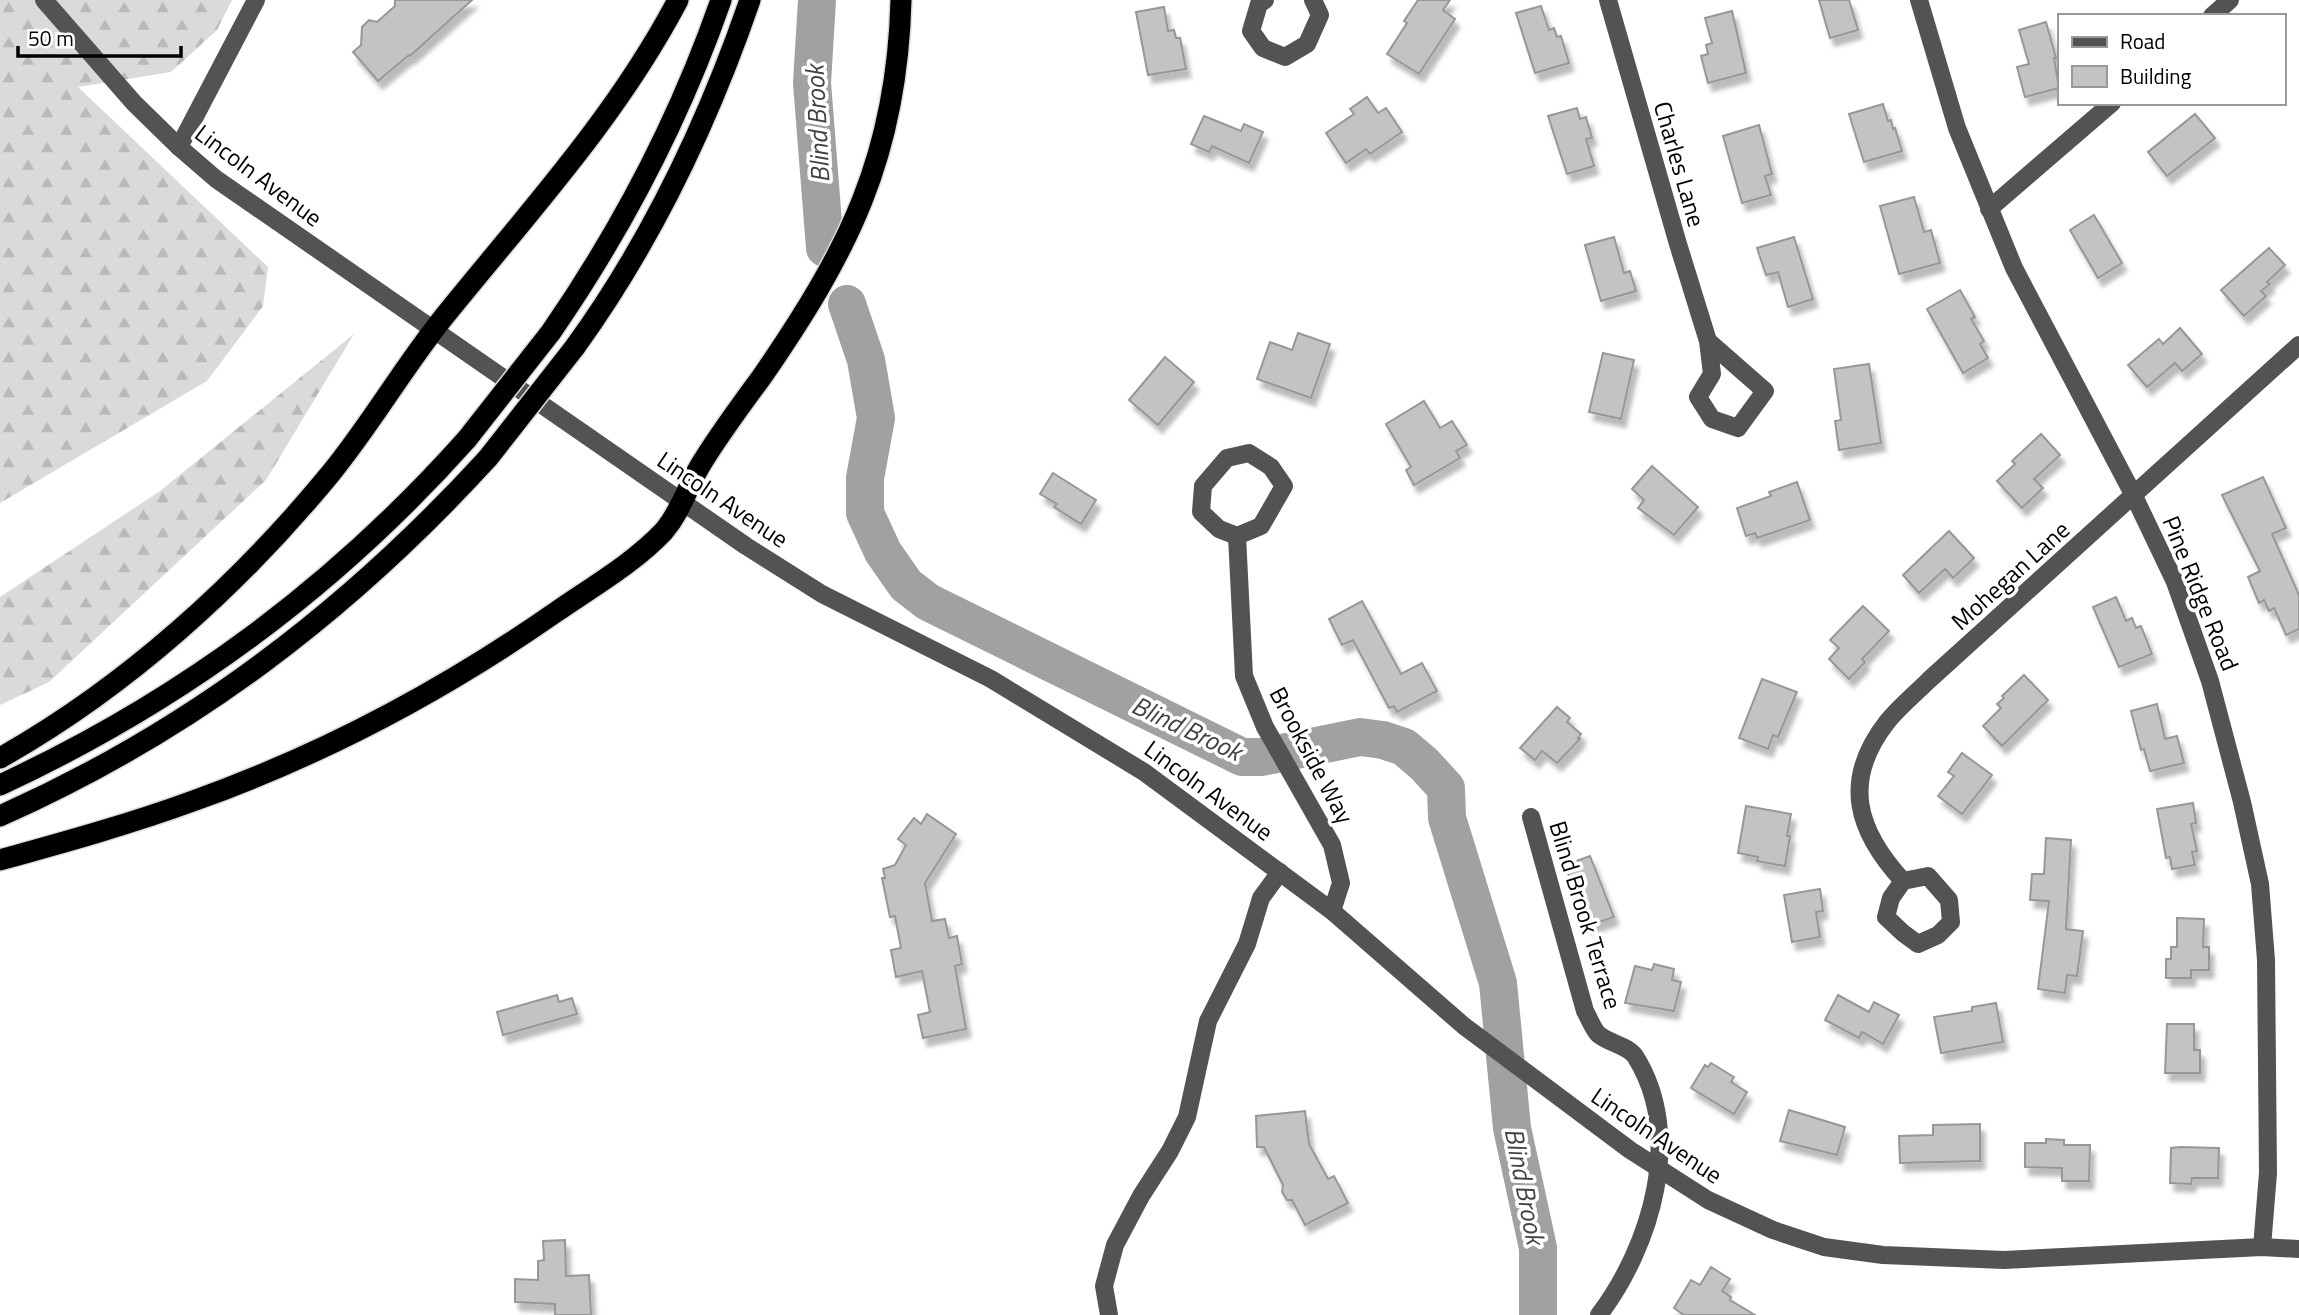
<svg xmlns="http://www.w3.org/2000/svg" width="2299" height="1315" viewBox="0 0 2299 1315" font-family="'Titillium Web',sans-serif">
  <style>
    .forest { fill: url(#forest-firs) }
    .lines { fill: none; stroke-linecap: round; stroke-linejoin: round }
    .river { stroke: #a1a1a1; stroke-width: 38 }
    .building { fill: #c3c3c3; stroke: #979797; stroke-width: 2; filter: url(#shadow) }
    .highway-casing { stroke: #dbdbdb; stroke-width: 24 }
    .minor { stroke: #535353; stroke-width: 18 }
    .highway { stroke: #000; stroke-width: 21 }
    .highway-bridge-casing { stroke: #dbdbdb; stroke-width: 24; stroke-linecap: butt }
    .highway-bridge { stroke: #000; stroke-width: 21 }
    .labels { text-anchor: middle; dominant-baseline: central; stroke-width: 7; stroke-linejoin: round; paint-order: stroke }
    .street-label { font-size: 24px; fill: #000; stroke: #fff }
    .water-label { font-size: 26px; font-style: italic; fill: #424242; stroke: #fff }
  </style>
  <defs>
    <pattern id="forest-firs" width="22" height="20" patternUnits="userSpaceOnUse" patternTransform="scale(1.75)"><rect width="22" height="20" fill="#dadada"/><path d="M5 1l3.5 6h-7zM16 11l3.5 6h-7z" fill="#b9b9b9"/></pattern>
    <filter id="shadow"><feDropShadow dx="4.5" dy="8" stdDeviation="2" flood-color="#0004"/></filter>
  </defs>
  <rect width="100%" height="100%" fill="#fff"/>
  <!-- forest -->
  <g class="forest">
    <polygon points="0,0 232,0 217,30 171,72 78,87 268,267 263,306 207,381 0,503"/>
    <polygon points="354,334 266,480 49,682 0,705 0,597 160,491"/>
  </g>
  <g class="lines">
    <!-- river -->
    <g class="river">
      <polyline points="817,0 812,83 825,248"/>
      <polyline points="847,304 866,360 876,418 865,478 865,513 883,552 906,585 928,602 1242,757 1262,757 1360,737 1383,740 1404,747 1424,764 1446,788 1447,818 1498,983 1512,1128 1538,1248 1538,1315"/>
    </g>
  </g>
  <!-- building -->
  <g class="building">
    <polygon points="395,0 472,0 410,56 409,55 378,81 353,52 361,45 362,27 369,20 377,22 395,6"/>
    <polygon points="1418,0 1450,0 1443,10 1455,19 1419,74 1387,54 1407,23 1404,21"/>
    <polygon points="1819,0 1849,0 1858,30 1830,38"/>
    <polygon points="1541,6 1549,30 1554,28 1557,37 1561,36 1569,63 1535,73 1516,13"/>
    <polygon points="1164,7 1168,31 1174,30 1176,38 1180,38 1186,69 1148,75 1136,12"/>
    <polygon points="1732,11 1746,73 1708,83 1701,56 1708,54 1706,45 1712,43 1705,18"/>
    <polygon points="2046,22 2056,58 2054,58 2059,88 2025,97 2017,67 2029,64 2019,30"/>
    <polygon points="1367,97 1378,113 1386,108 1402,132 1370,154 1366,149 1346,163 1326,133 1354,114 1350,109"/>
    <polygon points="1883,104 1888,121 1891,120 1893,129 1895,128 1902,151 1864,162 1849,114"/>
    <polygon points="1577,108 1580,119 1586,117 1592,138 1586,139 1594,166 1567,174 1548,116"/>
    <polygon points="2195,114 2215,138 2167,176 2148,152"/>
    <polygon points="1204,116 1241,131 1244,124 1263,132 1249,163 1212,146 1209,152 1191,144"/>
    <polygon points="1759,125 1772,174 1765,176 1771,195 1742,203 1723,136"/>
    <polygon points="1914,197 1924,232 1931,230 1940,263 1899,274 1880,206"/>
    <polygon points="2094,215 2122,263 2098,278 2070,230"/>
    <polygon points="1614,237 1624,273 1630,271 1636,291 1601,301 1585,245"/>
    <polygon points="1794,237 1813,299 1788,307 1778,272 1766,275 1757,248"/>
    <polygon points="2269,248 2285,265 2267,282 2270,284 2261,291 2266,296 2244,316 2221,290"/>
    <polygon points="1960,290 1975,317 1971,319 1984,341 1980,344 1988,358 1963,373 1927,309"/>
    <polygon points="2180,328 2202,354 2182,371 2175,363 2147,387 2128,365 2159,339 2163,344"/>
    <polygon points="1298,333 1330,344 1311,398 1257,379 1270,342 1292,350"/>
    <polygon points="1603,353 1634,360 1621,419 1589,412"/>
    <polygon points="1165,357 1194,382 1158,425 1129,400"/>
    <polygon points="1869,364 1881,443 1839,450 1835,421 1841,420 1834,369"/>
    <polygon points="1424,401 1440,428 1452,421 1467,445 1456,451 1460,458 1414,485 1406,470 1411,467 1386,424"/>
    <polygon points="2041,434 2060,455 2034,479 2043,488 2022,508 1997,481 2015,464 2012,461"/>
    <polygon points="1652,466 1698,507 1674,535 1638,508 1644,500 1632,489"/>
    <polygon points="1053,473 1096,500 1081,524 1054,507 1057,504 1040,494"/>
    <polygon points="2263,477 2286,528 2272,534 2299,595 2299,629 2286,635 2274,608 2269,611 2264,600 2259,603 2248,577 2260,571 2222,495"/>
    <polygon points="1797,482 1810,520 1757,538 1755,533 1746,536 1737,508 1771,496 1769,492"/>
    <polygon points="1949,531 1974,558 1953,578 1945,569 1919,593 1903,575"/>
    <polygon points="2116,597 2126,621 2132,618 2136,628 2141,626 2152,654 2119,667 2093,607"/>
    <polygon points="1362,601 1401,674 1422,663 1437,691 1397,712 1394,706 1389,708 1353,640 1342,645 1329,619"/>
    <polygon points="1863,606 1889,631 1862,659 1865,662 1849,679 1829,659 1839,648 1830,640"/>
    <polygon points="2024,675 2048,700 2002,746 1983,726 2001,708 1997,704 2004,698 2002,696"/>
    <polygon points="1762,679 1797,692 1778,737 1773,735 1768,749 1739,738"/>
    <polygon points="2157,704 2165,739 2177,736 2184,763 2150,771 2144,749 2141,750 2131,711"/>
    <polygon points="1557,707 1570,718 1567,722 1581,734 1578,738 1580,739 1557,763 1542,751 1535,760 1520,748"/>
    <polygon points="1962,753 1992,775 1962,814 1938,796 1954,776 1948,772"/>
    <polygon points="2193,803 2196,823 2191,824 2197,851 2192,852 2195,865 2172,869 2170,857 2166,858 2157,809"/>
    <polygon points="1746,806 1791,814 1787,836 1790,836 1785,866 1757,861 1758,857 1738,853"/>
    <polygon points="927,814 956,834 925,883 932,921 945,919 949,938 957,936 962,964 955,966 966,1029 923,1038 918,1015 930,1012 922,971 896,977 891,950 901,948 895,916 890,917 882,878 885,878 883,869 895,865 906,845 898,839 914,818 921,824"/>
    <polygon points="2046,838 2071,840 2066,929 2083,931 2077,976 2067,975 2065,993 2038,989 2049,901 2030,900 2032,874 2044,874"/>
    <polygon points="1590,856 1614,917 1588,926 1585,917 1581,918 1570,887 1573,886 1565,865"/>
    <polygon points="1820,889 1823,911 1816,912 1820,937 1792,942 1784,895"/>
    <polygon points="2177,918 2204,919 2203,947 2209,947 2209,970 2191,970 2191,978 2166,978 2166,959 2171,959 2171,947 2177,947"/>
    <polygon points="1654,964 1674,969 1672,980 1681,982 1674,1011 1625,1003 1635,966 1652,970"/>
    <polygon points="557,995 559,1002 572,998 577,1014 503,1035 497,1012"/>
    <polygon points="1838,995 1869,1012 1874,1002 1899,1015 1883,1044 1862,1032 1859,1038 1825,1020"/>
    <polygon points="1996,1003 2003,1042 1941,1053 1934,1017 1972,1011 1972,1007"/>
    <polygon points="2167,1024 2194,1024 2194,1050 2200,1050 2200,1073 2165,1073"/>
    <polygon points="1711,1063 1734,1077 1731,1082 1747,1092 1734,1114 1691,1088 1705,1065 1708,1067"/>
    <polygon points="1789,1110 1845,1127 1837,1155 1780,1141"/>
    <polygon points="1305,1111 1309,1144 1328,1179 1334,1176 1348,1203 1305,1225 1292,1200 1287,1200 1282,1192 1283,1185 1264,1147 1257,1147 1256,1116"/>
    <polygon points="1980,1124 1980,1161 1900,1163 1899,1136 1933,1135 1933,1125"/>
    <polygon points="2046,1139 2064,1140 2064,1145 2090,1145 2089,1181 2062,1181 2062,1168 2025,1167 2025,1143 2046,1143"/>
    <polygon points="2180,1147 2219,1148 2218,1178 2192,1178 2191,1184 2170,1183 2171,1148"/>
    <polygon points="565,1240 566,1276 589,1275 591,1315 555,1315 555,1304 515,1302 515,1279 538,1280 538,1261 544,1260 543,1241"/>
    <polygon points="1711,1267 1730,1279 1722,1291 1731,1297 1730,1300 1755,1315 1684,1315 1674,1308 1691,1280 1700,1285"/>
  </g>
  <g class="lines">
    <defs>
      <g id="highway">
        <path d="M551,332c71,-103 129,-214 170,-332"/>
        <path d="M575,347c76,-105 133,-225 175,-347"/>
        <path d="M0,758c126,-71 239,-173 331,-285 40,-49 72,-105 112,-155 83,-103 173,-200 235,-318"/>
        <path d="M0,785c181,-84 334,-197 467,-346"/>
        <path d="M0,816c191,-85 348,-205 488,-358"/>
        <path d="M0,860c65,-18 130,-36 193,-59 129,-46 251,-111 363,-189 36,-25 78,-49 108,-81 18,-21 24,-47 39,-70 18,-29 38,-56 58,-83 87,-126 136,-221 140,-378"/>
      </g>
    </defs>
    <!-- highway casing -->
    <use href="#highway" class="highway-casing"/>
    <!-- minor -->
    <g class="minor">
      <polyline points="44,0 134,103 179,147 216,179 746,546 822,594 991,679 1144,772 1332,911 1464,1026 1630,1150 1708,1200 1773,1230 1824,1247 1883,1255 2004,1260 2262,1247 2299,1249"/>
      <polyline points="1265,0 1259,4 1251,31 1263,48 1285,57 1307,44 1320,15 1313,0"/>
      <polyline points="1608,0 1678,244 1708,341 1712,374 1698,397 1712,419 1738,428 1765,391 1708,341"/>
      <polyline points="1919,0 1957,128 2014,268 2134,496 2175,582 2210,681 2242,802 2260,884 2266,960 2268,1173 2262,1247"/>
      <polyline points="2212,16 2230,0"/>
      <polyline points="179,147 256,0"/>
      <polyline points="1989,209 2112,103"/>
      <polyline points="1237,536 1261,526 1284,486 1271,467 1249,453 1227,458 1203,486 1201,512 1219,529 1237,536 1244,676 1265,727 1332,845 1341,883 1332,911"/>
      <path d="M1531,817l54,194c4,7 8,18 13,23 10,9 29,11 37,22 50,79 16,190 -36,259"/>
      <polygon points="1928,876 1949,900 1951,922 1938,935 1918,944 1903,933 1886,917 1891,898 1903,881"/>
      <path d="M1903,881c-46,-50 -62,-100 -16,-159 12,-15 28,-28 42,-42l370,-335"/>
      <polyline points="1109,1315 1104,1286 1115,1245 1141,1196 1170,1151 1187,1117 1208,1021 1247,944 1261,898 1280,872"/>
    </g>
    <!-- highway -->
    <use href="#highway" class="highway"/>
    <defs>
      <g id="highway-bridge">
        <polyline points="467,439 551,332"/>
        <polyline points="488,458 575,347"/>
      </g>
    </defs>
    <!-- highway-bridge casing -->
    <use href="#highway-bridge" class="highway-bridge-casing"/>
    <!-- highway-bridge -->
    <use href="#highway-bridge" class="highway-bridge"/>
  </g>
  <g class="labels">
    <!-- street labels -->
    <g class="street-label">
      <text transform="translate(1680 164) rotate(74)">Charles Lane</text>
      <text transform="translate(259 175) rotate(37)">Lincoln Avenue</text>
      <text transform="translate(723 499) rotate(34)">Lincoln Avenue</text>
      <text transform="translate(2010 575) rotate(-42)">Mohegan Lane</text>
      <text transform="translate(2201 593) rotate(68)">Pine Ridge Road</text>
      <text transform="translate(1312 755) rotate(62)">Brookside Way</text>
      <text transform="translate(1209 790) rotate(36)">Lincoln Avenue</text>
      <text transform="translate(1586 915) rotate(73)">Blind Brook Terrace</text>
      <text transform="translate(1657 1135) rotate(34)">Lincoln Avenue</text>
    </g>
    <!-- water labels -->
    <g class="water-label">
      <text transform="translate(817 124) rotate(-93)">Blind Brook</text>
      <text transform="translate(1187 728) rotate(25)">Blind Brook</text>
      <text transform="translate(1525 1186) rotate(79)">Blind Brook</text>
    </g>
  </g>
  <!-- legend -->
  <rect x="2058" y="14" width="228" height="91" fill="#ffffff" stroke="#999999" stroke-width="2"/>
  <rect x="2072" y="37" width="35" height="10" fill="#535353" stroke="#999999" stroke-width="2"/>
  <text x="2120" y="49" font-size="21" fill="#000000">Road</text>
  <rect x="2072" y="66" width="35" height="21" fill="#c3c3c3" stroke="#999999" stroke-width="2"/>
  <text x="2120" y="84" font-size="21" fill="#000000">Building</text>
  <!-- scale -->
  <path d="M18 46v10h163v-10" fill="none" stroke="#000000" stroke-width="3.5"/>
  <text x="28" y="46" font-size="21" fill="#000000" stroke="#ffffff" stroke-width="5" paint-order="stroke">50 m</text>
</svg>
